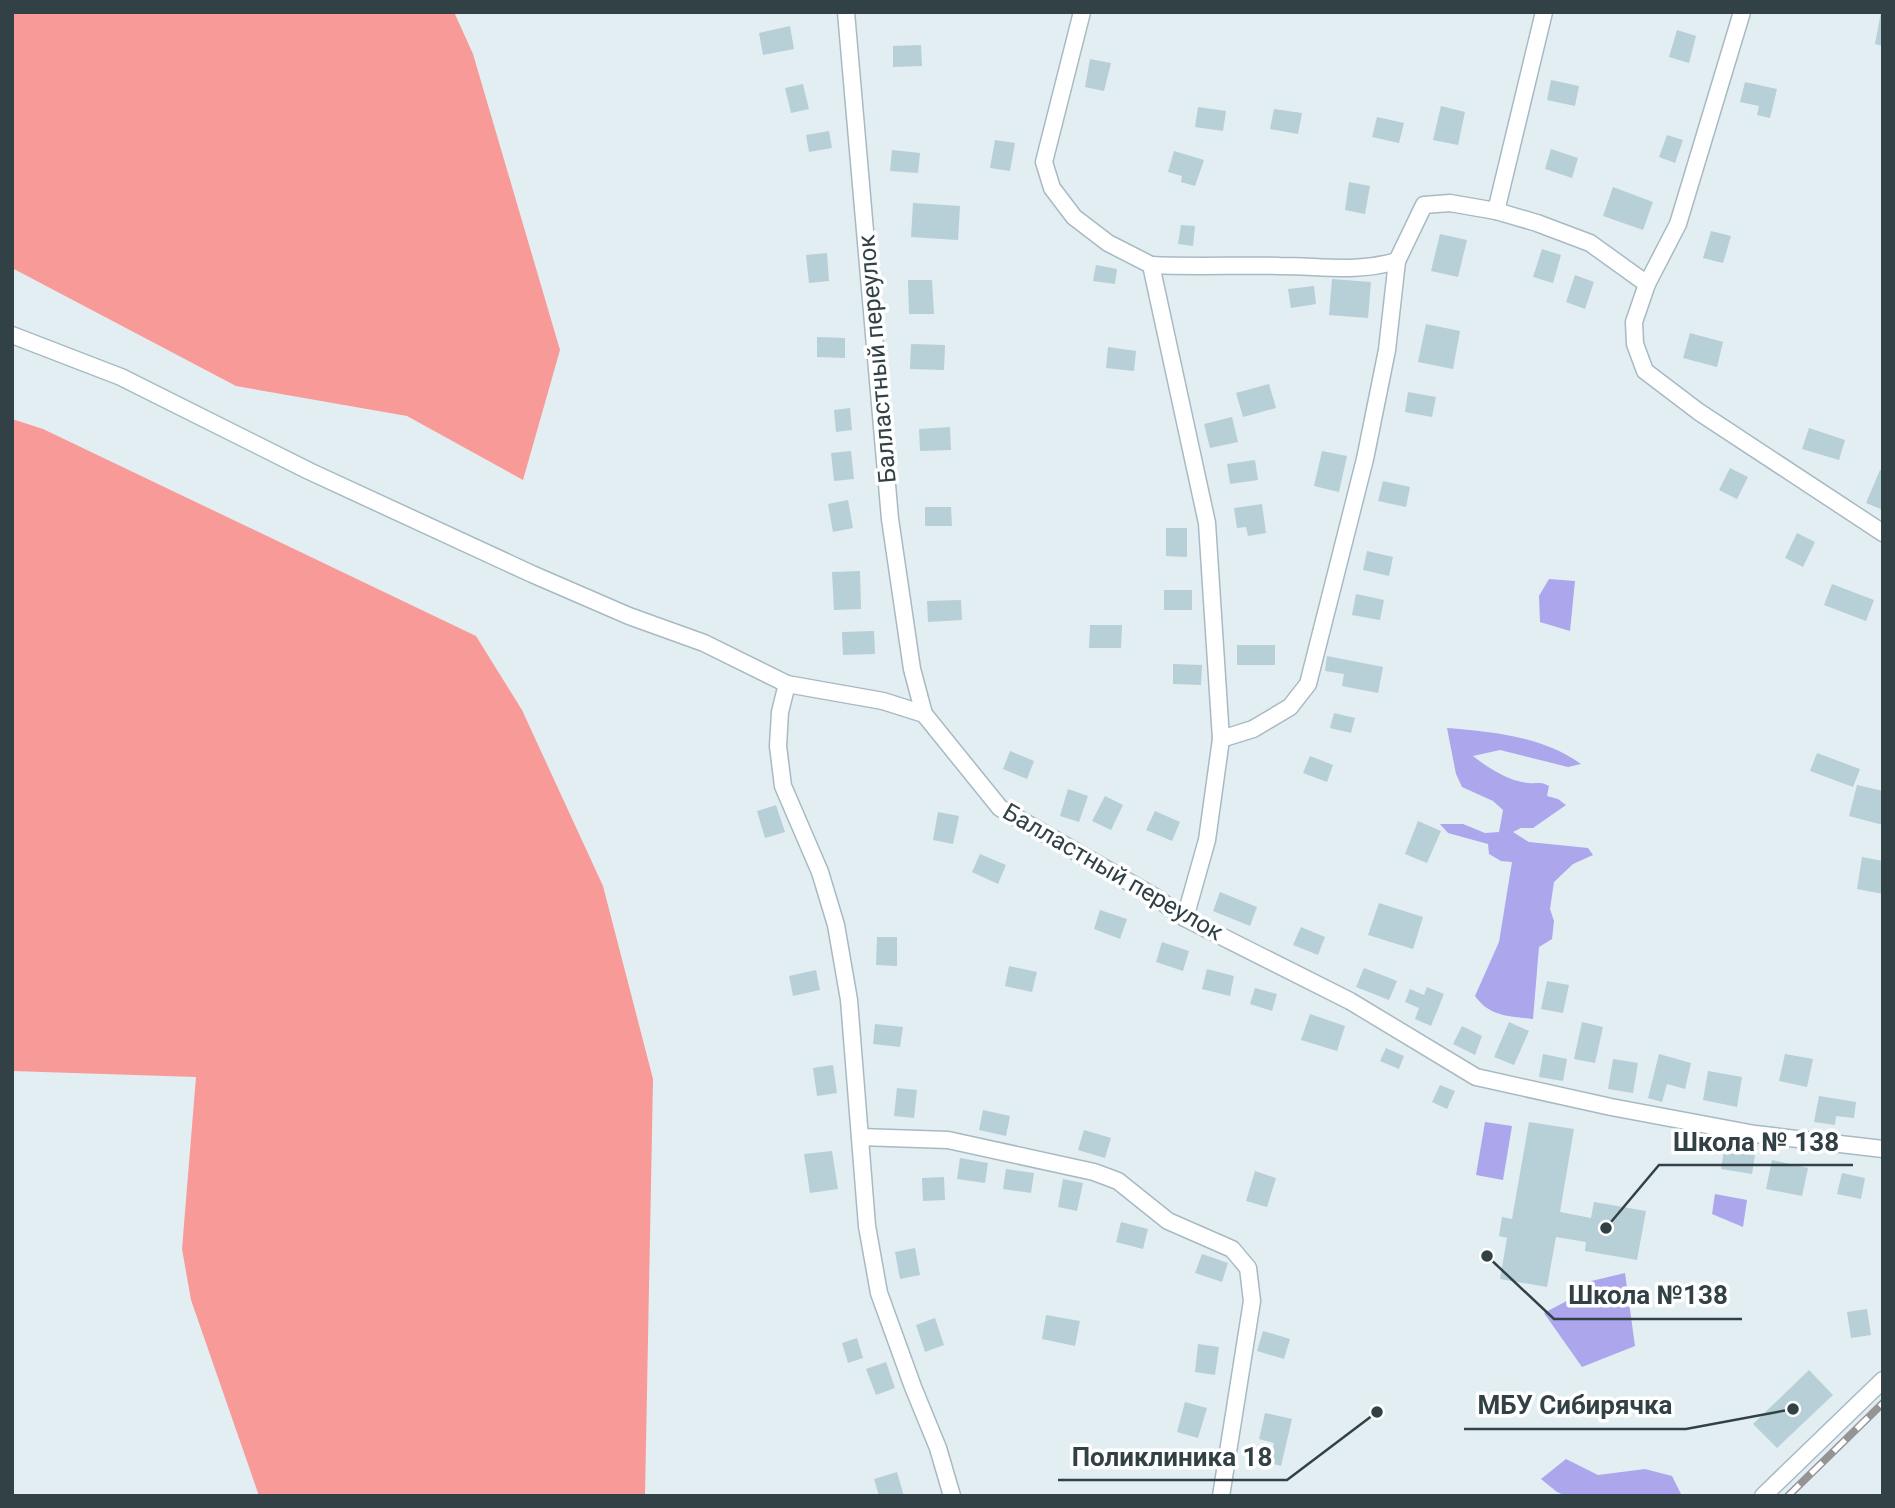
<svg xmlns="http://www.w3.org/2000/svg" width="1895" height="1508" viewBox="0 0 1895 1508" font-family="Roboto,sans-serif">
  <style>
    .green { fill: #aca6ed }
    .water { fill: #f89a97 }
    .building { fill: #b7cfd6 }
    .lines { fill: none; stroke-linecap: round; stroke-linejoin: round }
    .minor-casing { stroke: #a7bac3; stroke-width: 19 }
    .minor { stroke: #fff; stroke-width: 16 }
    .rail-casing { stroke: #949494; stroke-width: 8 }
    .rail { stroke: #fff; stroke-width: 5; stroke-dasharray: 16; stroke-linecap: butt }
    .labels { text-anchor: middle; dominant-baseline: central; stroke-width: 7; stroke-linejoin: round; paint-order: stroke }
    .street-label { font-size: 24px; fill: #324146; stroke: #fff }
    .leader { fill: none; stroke: #324146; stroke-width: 2.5 }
    .callout-dot { fill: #324146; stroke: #fff; stroke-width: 2.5 }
    .callout-label { font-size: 26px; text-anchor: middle; font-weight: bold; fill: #324146; stroke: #fff; stroke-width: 7; stroke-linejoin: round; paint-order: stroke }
  </style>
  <rect width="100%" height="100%" fill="#e3eef3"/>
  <!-- green -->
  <g class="green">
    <polygon points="1549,579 1575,581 1570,631 1540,622 1539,596"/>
    <path d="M1447,728c46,4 95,8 134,36l-13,3 -68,-17 -27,6c14,11 35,25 55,27 9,1 12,-2 21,3l-2,10 11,3 8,6 -33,23h-12l-8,4 16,10 59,6 5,7 -20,9 -19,18 -4,27 4,12 -2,18 -13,8 -6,72c-24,-3 -43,-2 -58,-23l24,-54 13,-80 -11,-1 -12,-7 -1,-10 -40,-11 -8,-9h23l22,9 14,-1 4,-22 -10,-9 -31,-14 -6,-13z"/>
    <polygon points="1485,1122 1512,1126 1503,1180 1476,1175"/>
    <polygon points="1715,1194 1747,1200 1743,1227 1712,1214"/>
    <polygon points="1625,1273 1635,1346 1582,1367 1544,1313 1576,1296 1583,1283"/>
    <polygon points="1566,1459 1598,1475 1645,1469 1672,1476 1682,1496 1566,1496 1557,1492 1541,1479"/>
  </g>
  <!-- water -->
  <g class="water">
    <polygon points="12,12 454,12 473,54 560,350 523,480 407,416 236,386 12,268"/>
    <polygon points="12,419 43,429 476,636 522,710 603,886 653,1079 645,1496 259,1496 191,1300 182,1249 196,1077 12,1071"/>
  </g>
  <!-- building -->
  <g class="building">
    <polygon points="1881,12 1883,12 1883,46 1875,44"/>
    <polygon points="790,26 794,49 763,55 759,33"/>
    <polygon points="1677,30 1696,36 1689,63 1669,57"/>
    <polygon points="921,45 922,66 893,67 893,46"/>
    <polygon points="1090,59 1111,63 1104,91 1085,87"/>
    <polygon points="1551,80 1579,86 1575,106 1547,100"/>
    <polygon points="1745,82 1777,89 1770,118 1757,115 1759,106 1740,102"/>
    <polygon points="803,84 809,109 791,113 785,88"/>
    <polygon points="1441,106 1465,112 1458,145 1433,140"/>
    <polygon points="1198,107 1226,111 1223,131 1195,127"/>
    <polygon points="1274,109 1302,113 1298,134 1270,129"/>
    <polygon points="1377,117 1404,123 1399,143 1372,137"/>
    <polygon points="829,131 832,148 809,152 806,135"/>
    <polygon points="1667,135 1683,140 1675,163 1659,157"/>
    <polygon points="995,140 1015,143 1010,171 990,168"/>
    <polygon points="1551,149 1578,158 1572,178 1545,169"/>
    <polygon points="892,150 920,153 918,173 890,171"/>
    <polygon points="1174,151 1204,160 1195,186 1181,182 1182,176 1168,172"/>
    <polygon points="1349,182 1370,186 1365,214 1345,210"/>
    <polygon points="1613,187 1653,202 1643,230 1603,216"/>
    <polygon points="913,203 960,206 958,240 911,237"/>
    <polygon points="1181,225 1195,226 1193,246 1178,244"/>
    <polygon points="1711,231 1731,236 1723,263 1703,258"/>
    <polygon points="1440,234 1467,240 1458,277 1431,271"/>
    <polygon points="1542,249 1561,255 1553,283 1533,277"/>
    <polygon points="827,253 829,281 809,283 806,255"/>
    <polygon points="1096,265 1117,269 1115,284 1093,281"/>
    <polygon points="1575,275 1594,282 1585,309 1566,302"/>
    <polygon points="1332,279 1371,282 1368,318 1329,315"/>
    <polygon points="908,280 932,280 934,314 909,314"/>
    <polygon points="1314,286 1316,304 1291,308 1288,289"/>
    <polygon points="1426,324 1460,331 1453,369 1418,362"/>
    <polygon points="1690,333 1723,342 1717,367 1683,358"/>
    <polygon points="817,337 845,338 845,358 817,357"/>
    <polygon points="911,344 945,345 944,370 910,369"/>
    <polygon points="1108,347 1136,351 1134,371 1106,368"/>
    <polygon points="1269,384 1276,408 1243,417 1236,393"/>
    <polygon points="1408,392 1436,397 1432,417 1405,412"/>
    <polygon points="850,408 852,430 836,432 834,410"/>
    <polygon points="1232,417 1238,442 1210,448 1204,424"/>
    <polygon points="950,427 951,450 920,451 919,429"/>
    <polygon points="1809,428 1845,440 1839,460 1802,449"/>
    <polygon points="851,451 854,479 834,481 831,453"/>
    <polygon points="1322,451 1347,456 1339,492 1314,486"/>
    <polygon points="1255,460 1258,480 1230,484 1227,464"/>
    <polygon points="1730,468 1748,477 1737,499 1719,490"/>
    <polygon points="1880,470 1883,471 1883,510 1866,503"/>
    <polygon points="1383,481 1410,487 1406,507 1378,501"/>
    <polygon points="848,500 853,528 833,532 828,504"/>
    <polygon points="1262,504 1266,533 1248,536 1246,527 1237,528 1234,508"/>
    <polygon points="925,507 951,507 952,526 925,526"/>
    <polygon points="1166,528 1187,528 1187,557 1166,556"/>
    <polygon points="1797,533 1815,542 1803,567 1785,558"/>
    <polygon points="1367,551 1393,557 1389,576 1363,570"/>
    <polygon points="860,571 861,609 834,610 832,572"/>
    <polygon points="1832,584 1874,600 1866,621 1824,605"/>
    <rect x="1164" y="590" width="28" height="20"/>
    <polygon points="1356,594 1384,600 1380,620 1352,615"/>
    <polygon points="961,600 962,620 928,622 927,601"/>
    <polygon points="1090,625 1122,625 1121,648 1089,648"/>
    <polygon points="874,631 875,654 843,655 842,632"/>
    <rect x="1237" y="645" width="38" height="20"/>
    <polygon points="1327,656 1383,667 1378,693 1342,686 1344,674 1325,671"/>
    <polygon points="1173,664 1202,665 1201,685 1173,684"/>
    <polygon points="1334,713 1355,718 1351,733 1330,728"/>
    <polygon points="1010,751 1034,761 1027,779 1003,769"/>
    <polygon points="1817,753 1860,769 1853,787 1810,771"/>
    <polygon points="1310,756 1333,765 1327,782 1303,773"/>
    <polygon points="1857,785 1883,791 1883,825 1849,816"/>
    <polygon points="1068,789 1088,796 1079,822 1060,816"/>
    <polygon points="1105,796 1123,805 1111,830 1092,821"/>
    <polygon points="776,805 785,832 765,838 757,811"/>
    <polygon points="1155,811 1180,822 1172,841 1146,830"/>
    <polygon points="938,812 959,816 953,844 933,840"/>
    <polygon points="1418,821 1441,831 1427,863 1405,854"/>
    <polygon points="980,854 1006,865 998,884 972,872"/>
    <polygon points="1862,857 1883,861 1883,894 1857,889"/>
    <polygon points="1220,892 1257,907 1250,926 1213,911"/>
    <polygon points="1379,903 1423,917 1413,949 1368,935"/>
    <polygon points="1100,910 1127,919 1120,939 1094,929"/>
    <polygon points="1301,927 1325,937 1318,955 1293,945"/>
    <polygon points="877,937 897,937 897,966 876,965"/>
    <polygon points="1162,942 1189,951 1183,971 1156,962"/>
    <polygon points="1009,966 1037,972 1032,992 1005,986"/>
    <polygon points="1364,968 1397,981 1389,1000 1356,987"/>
    <polygon points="1207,969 1234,976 1230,996 1202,989"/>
    <polygon points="816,970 820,990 793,996 789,976"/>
    <polygon points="1547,981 1569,985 1563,1013 1541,1009"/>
    <polygon points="1427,987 1444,994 1431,1026 1415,1019 1419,1008 1405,1002 1410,989 1424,995"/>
    <polygon points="1255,988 1277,994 1272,1011 1250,1004"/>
    <polygon points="1310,1014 1345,1026 1337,1051 1301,1040"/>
    <polygon points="1509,1022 1529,1031 1514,1065 1494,1057"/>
    <polygon points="1582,1022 1603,1027 1595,1063 1574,1059"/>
    <polygon points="875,1024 903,1027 900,1047 873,1044"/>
    <polygon points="1462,1026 1482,1036 1475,1055 1453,1044"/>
    <polygon points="1386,1048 1404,1056 1399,1069 1380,1061"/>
    <polygon points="1543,1054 1567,1059 1563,1081 1539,1077"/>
    <polygon points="1659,1054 1691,1063 1685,1089 1667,1084 1662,1102 1648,1098"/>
    <polygon points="1785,1054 1813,1059 1807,1087 1779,1081"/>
    <polygon points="1613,1059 1638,1063 1633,1093 1608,1089"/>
    <polygon points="833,1065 837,1093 817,1096 813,1068"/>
    <polygon points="1708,1071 1742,1077 1737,1107 1703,1100"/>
    <polygon points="1440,1085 1455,1091 1447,1109 1432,1102"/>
    <polygon points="897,1088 917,1090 914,1118 894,1116"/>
    <polygon points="1819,1096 1856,1102 1854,1118 1836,1116 1835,1125 1814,1122"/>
    <polygon points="983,1110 1010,1116 1006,1136 979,1130"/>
    <polygon points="1529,1122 1574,1129 1560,1212 1591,1218 1594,1202 1646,1211 1637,1260 1585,1251 1586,1242 1556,1237 1547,1287 1500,1279 1507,1238 1499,1236 1502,1217 1512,1219"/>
    <polygon points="1084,1130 1111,1138 1105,1158 1078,1150"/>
    <polygon points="1724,1150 1755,1155 1752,1174 1721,1169"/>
    <polygon points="832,1151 838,1189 810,1193 804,1154"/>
    <polygon points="960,1158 988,1163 985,1183 957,1179"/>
    <polygon points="1772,1160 1808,1168 1802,1196 1766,1189"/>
    <polygon points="1006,1169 1034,1173 1031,1193 1003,1189"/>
    <polygon points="1255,1171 1276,1178 1267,1207 1246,1201"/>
    <polygon points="1842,1173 1865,1178 1861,1199 1837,1194"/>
    <polygon points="944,1177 945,1200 923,1201 922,1178"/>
    <polygon points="1063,1179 1083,1183 1077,1211 1058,1207"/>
    <polygon points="1121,1222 1148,1229 1143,1249 1116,1242"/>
    <polygon points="915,1248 920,1275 900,1279 895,1252"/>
    <polygon points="1202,1254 1228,1263 1222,1282 1195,1273"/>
    <polygon points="1867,1309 1871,1335 1851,1338 1847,1312"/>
    <polygon points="1046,1315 1080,1321 1075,1346 1042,1339"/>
    <polygon points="935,1318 944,1345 925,1352 916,1325"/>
    <polygon points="1263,1331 1290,1339 1284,1359 1257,1351"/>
    <polygon points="857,1338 863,1358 848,1363 842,1343"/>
    <polygon points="1198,1344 1219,1347 1215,1375 1195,1372"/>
    <polygon points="886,1362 895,1388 876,1395 866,1369"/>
    <polygon points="1809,1370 1833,1395 1777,1448 1753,1424"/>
    <polygon points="1185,1402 1207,1408 1198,1438 1177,1432"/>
    <polygon points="1265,1413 1292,1419 1281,1466 1270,1463 1274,1443 1259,1439"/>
    <polygon points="897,1472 904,1496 879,1496 874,1479"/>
  </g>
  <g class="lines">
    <defs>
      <g id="minor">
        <polyline points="846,12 890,519 912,669 924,714 1000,808 1155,897 1185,918 1350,1001 1476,1077 1611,1107 1755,1134 1883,1149"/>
        <polyline points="1082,12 1044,162 1052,188 1074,217 1108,243 1151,265 1207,523 1221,739 1207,840 1185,918"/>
        <polyline points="1496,211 1544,12"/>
        <path d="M1151,265c43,2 86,0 129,1 42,0 76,7 117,-5l27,-56 26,-2 46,8 41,12 53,20 57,41 -13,38 1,22 10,27 54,41 184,121"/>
        <polyline points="1647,284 1678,224 1742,12"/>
        <polyline points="12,335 121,377 309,471 532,574 629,616 704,643 787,684 883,701 924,714"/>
        <polyline points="787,684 780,712 778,746 783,786 820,872 836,925 849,1000 867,1226 879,1293 913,1387 938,1448 952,1496"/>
        <polyline points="1221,739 1253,729 1290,707 1308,684 1365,459 1387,350 1397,261"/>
        <polyline points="860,1137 948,1140 1094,1172 1118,1181 1168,1221 1232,1249 1248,1268 1252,1301 1221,1496"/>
        <polyline points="1763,1496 1883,1380"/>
      </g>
    </defs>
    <!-- minor casing -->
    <use href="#minor" class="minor-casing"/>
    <!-- minor -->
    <use href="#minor" class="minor"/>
    <defs>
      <polyline id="rail" points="1788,1496 1883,1403"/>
    </defs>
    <!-- rail casing -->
    <use href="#rail" class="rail-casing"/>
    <!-- rail -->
    <use href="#rail" class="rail"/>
  </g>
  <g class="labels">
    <!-- street labels -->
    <g class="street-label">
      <text transform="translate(877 359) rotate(-95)">Балластный переулок</text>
      <text transform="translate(1113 872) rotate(30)">Балластный переулок</text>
    </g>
  </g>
  <!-- callouts -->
  <path class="leader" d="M1606 1228L1659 1165H1853M1487 1256L1554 1319H1742M1793 1409L1686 1429H1464M1377 1412L1287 1480H1058"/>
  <g class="callout-dot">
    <circle cx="1606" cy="1228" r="7"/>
    <circle cx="1487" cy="1256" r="7"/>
    <circle cx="1793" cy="1409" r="7"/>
    <circle cx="1377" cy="1412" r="7"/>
  </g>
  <g class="callout-label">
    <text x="1756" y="1151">Школа № 138</text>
    <text x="1648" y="1304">Школа №138</text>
    <text x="1575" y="1414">МБУ Сибирячка</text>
    <text x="1172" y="1466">Поликлиника 18</text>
  </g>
  <!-- border -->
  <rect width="1895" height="1508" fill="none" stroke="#324146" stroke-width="28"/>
</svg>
